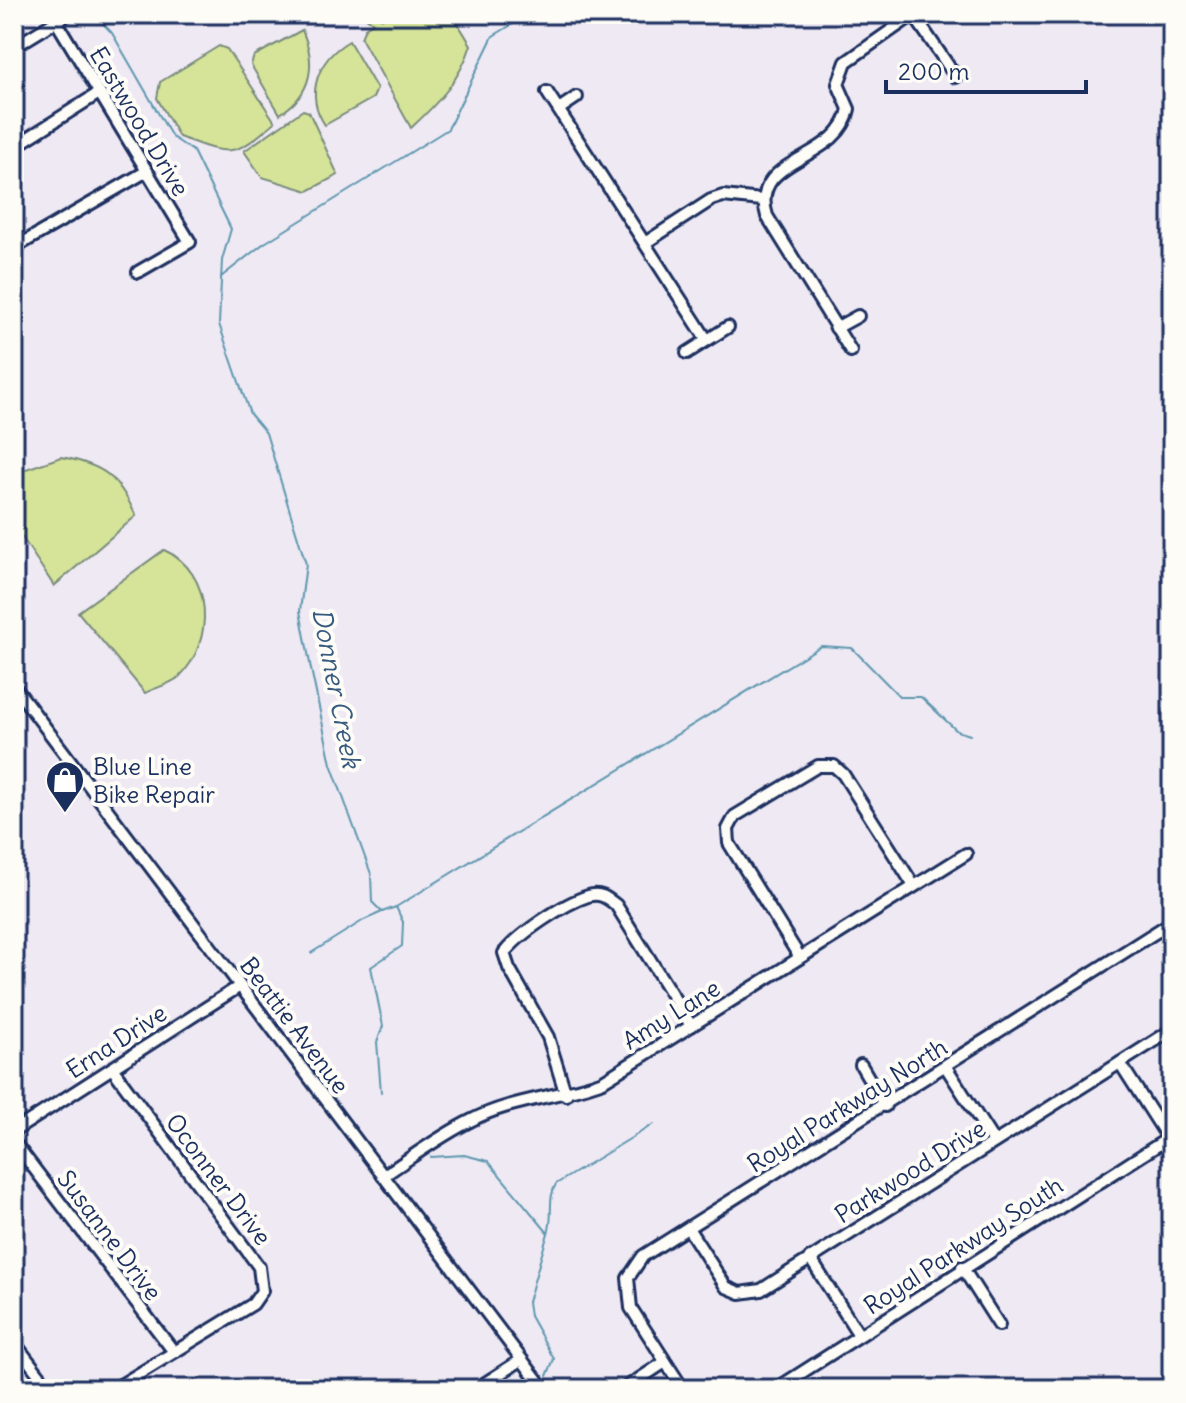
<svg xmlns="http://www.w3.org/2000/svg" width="1186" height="1403" viewBox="0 0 1186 1403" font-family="Delius,sans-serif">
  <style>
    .green { fill: #d5e498; stroke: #788a7b; stroke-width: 2 }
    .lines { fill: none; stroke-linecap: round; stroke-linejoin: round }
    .stream { stroke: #5e97ae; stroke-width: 2 }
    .minor-casing { stroke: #1b2f5e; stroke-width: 16 }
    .minor { stroke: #fdfcf7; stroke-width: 10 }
    .labels { text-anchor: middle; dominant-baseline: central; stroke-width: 8; stroke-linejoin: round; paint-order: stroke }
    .street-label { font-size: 24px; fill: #1b2f5e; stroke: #fdfcf7 }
    .poi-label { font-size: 24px; fill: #1b2f5e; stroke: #fdfcf7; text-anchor: start }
    .water-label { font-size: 26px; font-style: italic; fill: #375a7f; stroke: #fdfcf7 }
  </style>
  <rect width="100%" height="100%" fill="#efe9f4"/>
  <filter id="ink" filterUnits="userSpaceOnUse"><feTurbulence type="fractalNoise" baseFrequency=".0125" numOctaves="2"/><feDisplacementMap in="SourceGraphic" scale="16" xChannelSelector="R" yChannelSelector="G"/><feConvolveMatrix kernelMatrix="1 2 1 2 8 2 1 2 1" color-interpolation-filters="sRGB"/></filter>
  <g filter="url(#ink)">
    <!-- green -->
    <g class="green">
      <path d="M361,14h24l-4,5 9,-5h62l19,31c-11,35 -33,58 -60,83l-50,-90 4,-10 8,-5z"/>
      <path d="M302,30c15,34 10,64 -22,84l-29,-49 3,-9z"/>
      <path d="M349,41l28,48 -4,9 -48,27c-21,-31 -7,-66 24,-84z"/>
      <path d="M219,46l8,3 48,73c-41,36 -45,34 -96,15l-22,-39 3,-16z"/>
      <polygon points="303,110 309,112 338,175 308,191 262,177 244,151"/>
      <path d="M61,457c43,8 57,19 75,59l-82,70 -40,-61v-47l6,-7z"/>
      <path d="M164,550c50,22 51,92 15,127 -8,7 -24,11 -34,16l-67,-81z"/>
    </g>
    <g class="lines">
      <!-- stream -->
      <g class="stream">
        <polyline points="94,14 112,33 172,137 193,151 231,229 222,260 219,324 250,414 266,433 306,564 300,611 311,669 331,764 371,874 372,902 382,912 396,907 403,922 402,946 371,967 383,1026 377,1042 381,1092"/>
        <polyline points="221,277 263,244 448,129 493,36 523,18"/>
        <polyline points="396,907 821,646 852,648 900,697 921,697 957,731 970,735"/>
        <polyline points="311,953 364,920 382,912"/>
        <polyline points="431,1157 464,1155 488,1161 548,1233 528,1302 530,1316 554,1359 547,1376"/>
        <path d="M548,1233c6,-16 -1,-35 8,-49l98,-60"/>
      </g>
      <defs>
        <g id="minor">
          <polyline points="913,14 956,77"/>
          <polyline points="56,21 190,242 138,272"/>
          <polyline points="14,47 68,14"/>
          <polyline points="547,92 707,340"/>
          <polyline points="559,109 577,97"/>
          <polyline points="14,147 99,93"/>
          <polyline points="645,243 711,200 723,196 762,200"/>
          <polyline points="14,248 147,171"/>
          <polyline points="836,328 858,316"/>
          <path d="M851,351l-84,-135c-19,-60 72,-53 82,-107l-11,-25 8,-22 67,-47"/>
          <polyline points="687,353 728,327"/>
          <polyline points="14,686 544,1389"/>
          <polyline points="799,956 729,843 728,829 735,816 818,766 834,766 843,774 914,886"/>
          <polyline points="1120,1063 1168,1138"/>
          <polyline points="861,1065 885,1106"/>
          <polyline points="946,1067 994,1142"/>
          <polyline points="112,1068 259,1267 262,1291 253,1304 114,1389"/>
          <path d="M566,1095l-18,-58 -39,-69 -5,-15c16,-20 59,-49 84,-57 12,-4 19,2 28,9l74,119"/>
          <polyline points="14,1131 240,986"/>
          <polyline points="14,1142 174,1352"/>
          <path d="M383,1176c29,-19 58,-41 89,-56 40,-21 89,-23 131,-39l363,-227"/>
          <polyline points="688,1228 726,1287 740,1293 761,1290 1172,1030"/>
          <polyline points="810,1258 859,1335"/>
          <polyline points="962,1267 999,1325"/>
          <polyline points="14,1342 50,1389"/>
          <polyline points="476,1389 521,1360"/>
          <polyline points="624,1389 665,1362"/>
          <polyline points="683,1389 631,1308 628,1278 643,1256 1172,922"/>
          <polyline points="776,1389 1172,1136"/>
        </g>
      </defs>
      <!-- minor casing -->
      <use href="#minor" class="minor-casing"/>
      <!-- minor -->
      <use href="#minor" class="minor"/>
    </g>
  </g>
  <!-- icons -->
  <defs>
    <symbol id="shop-pin" viewBox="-11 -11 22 30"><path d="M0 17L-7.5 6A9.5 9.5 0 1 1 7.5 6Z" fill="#1b2f5e" stroke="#fdfcf7"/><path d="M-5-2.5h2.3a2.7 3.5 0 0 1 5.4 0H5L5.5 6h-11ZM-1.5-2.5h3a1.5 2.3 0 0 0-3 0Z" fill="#fff"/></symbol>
  </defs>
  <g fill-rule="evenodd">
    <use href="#shop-pin" x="43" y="758" width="44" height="60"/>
  </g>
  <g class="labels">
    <!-- street labels -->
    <g class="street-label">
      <text transform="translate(140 121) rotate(59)">Eastwood Drive</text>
      <text transform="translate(671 1014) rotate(-32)">Amy Lane</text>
      <text transform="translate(295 1025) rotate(53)">Beattie Avenue</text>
      <text transform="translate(116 1041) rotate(-33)">Erna Drive</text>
      <text transform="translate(847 1105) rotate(-32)">Royal Parkway North</text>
      <text transform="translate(910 1171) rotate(-32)">Parkwood Drive</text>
      <text transform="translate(219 1179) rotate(53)">Oconner Drive</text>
      <text transform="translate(110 1235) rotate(53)">Susanne Drive</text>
      <text transform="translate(963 1245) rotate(-33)">Royal Parkway South</text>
    </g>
    <!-- poi labels -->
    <g class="poi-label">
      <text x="93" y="766">Blue Line<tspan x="93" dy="28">Bike Repair</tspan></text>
    </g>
    <!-- water labels -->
    <g class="water-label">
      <text transform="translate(337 688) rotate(79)">Donner Creek</text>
    </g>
  </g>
  <!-- margin -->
  <rect width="1186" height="1403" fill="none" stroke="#fdfcf7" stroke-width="48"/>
  <rect x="24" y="24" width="1138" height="1355" fill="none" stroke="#1b2f5e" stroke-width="3" filter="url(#ink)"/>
  <!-- scale -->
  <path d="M886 80v12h200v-12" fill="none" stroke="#1b2f5e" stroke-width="4"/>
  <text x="898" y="80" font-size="24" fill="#1b2f5e" stroke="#fdfcf7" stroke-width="6" paint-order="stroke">200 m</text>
</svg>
